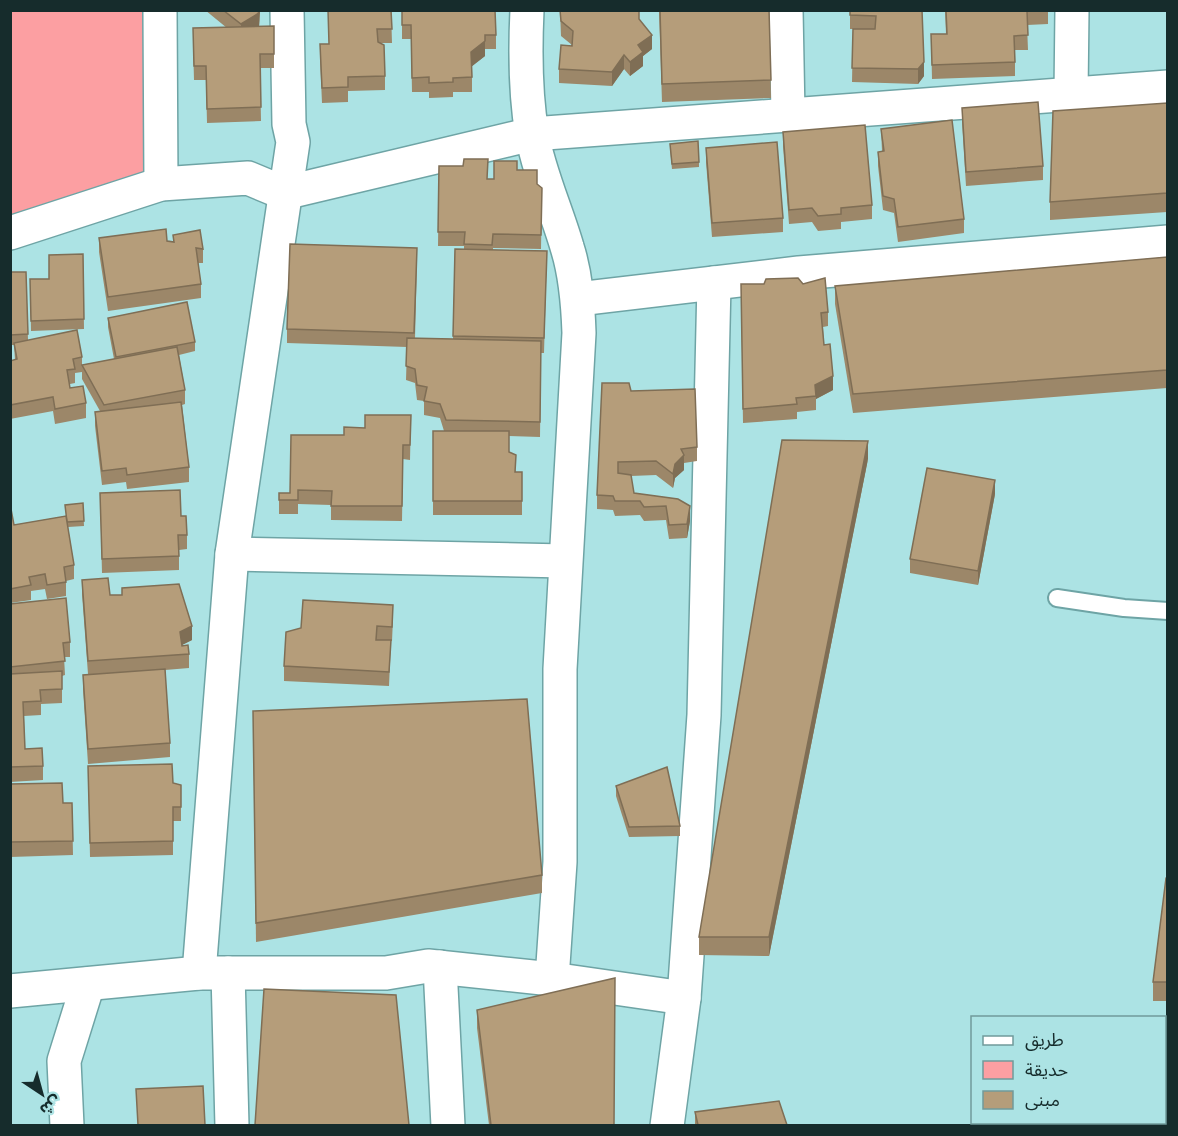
<svg xmlns="http://www.w3.org/2000/svg" width="1178" height="1136" viewBox="0 0 1178 1136" font-family="Helvetica,'Noto Sans Arabic',sans-serif">
  <style>
    .green { fill: #fc9fa2 }
    .lines { fill: none; stroke-linecap: round; stroke-linejoin: round }
    .lane-casing { stroke: #6ea4a5; stroke-width: 20 }
    .street-casing { stroke: #6ea4a5; stroke-width: 36 }
    .lane { stroke: #fff; stroke-width: 16 }
    .street { stroke: #fff; stroke-width: 33 }
    .wall { fill: #9c8769 }
    .shaded-wall { fill: #7f6e55 }
    .building { fill: #b59d7a; stroke: #7f6e55; stroke-width: 1.5 }
  </style>
  <rect width="100%" height="100%" fill="#ace3e4"/>
  <!-- green -->
  <polygon class="green" points="11,11 147,11 148,178 11,221"/>
  <g class="lines">
    <defs>
      <polyline id="lane" points="1057,598 1124,608 1168,611"/>
      <g id="street">
        <polyline points="160,10 161,184"/>
        <path d="M527,10c-2,42 -2,83 5,124 7,39 24,75 35,113 9,28 11,57 12,86l-19,336v193l-8,117"/>
        <polyline points="786,10 788,115"/>
        <polyline points="1071,93 1072,10"/>
        <polyline points="10,233 161,184 248,178 284,193 532,134 1168,87"/>
        <polyline points="578,299 799,273 1168,242"/>
        <polyline points="232,554 565,561"/>
        <polyline points="440,967 448,1126"/>
        <polyline points="199,973 232,554 293,142 289,124 287,10"/>
        <polyline points="228,973 232,1126"/>
        <polyline points="10,991 199,973 386,973 428,966 552,979 684,998"/>
        <polyline points="67,1126 64,1061 88,984"/>
        <polyline points="667,1126 684,998 704,715 714,283"/>
        <polyline points="1157,1126 1168,1123"/>
      </g>
    </defs>
    <!-- lane casing -->
    <use href="#lane" class="lane-casing"/>
    <!-- street casing -->
    <use href="#street" class="street-casing"/>
    <!-- lane -->
    <use href="#lane" class="lane"/>
    <!-- street -->
    <use href="#street" class="street"/>
  </g>
  <!-- wall -->
  <g class="wall">
    <polygon points="205,10 260,10 259,27 274,26 274,68 260,68 261,121 207,123 206,80 194,80 193,43 227,28"/>
    <polygon points="391,10 392,43 379,43 385,76 385,90 348,91 348,102 322,103 320,58 329,44"/>
    <polygon points="402,10 496,35 496,49 485,49 485,56 472,66 472,92 453,92 453,97 429,98 429,92 412,92 411,39 402,39"/>
    <polygon points="560,10 639,19 652,49 643,56 643,66 630,76 624,69 612,86 559,83 559,69 572,45 561,36"/>
    <polygon points="659,10 769,10 771,98 662,102"/>
    <polygon points="850,10 922,10 924,76 918,84 852,82 853,29 850,29"/>
    <polygon points="945,10 1048,10 1048,24 1027,25 1028,50 1015,50 1015,76 932,79 931,34 946,34"/>
    <polygon points="1167,103 1167,212 1050,220 1050,202"/>
    <polygon points="962,108 1043,166 1043,180 966,186 962,122"/>
    <polygon points="881,129 964,219 964,233 898,242 894,213 883,210 878,166 878,152 882,151"/>
    <polygon points="783,132 872,205 872,219 841,222 841,229 818,231 812,222 789,224 783,146"/>
    <polygon points="670,148 699,162 699,167 672,169"/>
    <polygon points="706,148 783,218 783,232 712,237 706,162"/>
    <polygon points="439,166 463,166 488,179 494,179 517,170 542,188 541,249 493,248 493,250 547,251 544,353 541,353 540,437 509,436 509,452 516,472 522,472 522,515 433,515 433,431 444,431 440,418 424,415 424,401 417,400 415,383 406,380 407,347 287,343 287,329 417,262 415,338 453,339 455,249 464,249 464,246 438,246"/>
    <polygon points="173,235 203,249 203,263 198,263 201,284 201,298 108,311 99,252 99,238 173,241"/>
    <polygon points="83,254 84,329 31,331 30,279 49,279"/>
    <polygon points="1167,257 1167,388 853,413 835,304 835,286"/>
    <polygon points="10,272 26,272 28,340 82,357 82,372 75,373 75,383 70,384 70,388 86,403 86,418 55,424 53,411 10,419 10,361 15,360 14,345 10,345"/>
    <polygon points="741,284 828,312 828,326 823,327 824,345 833,390 816,399 816,410 797,412 797,419 743,423"/>
    <polygon points="108,318 195,342 195,351 179,355 185,390 185,404 182,405 189,467 189,482 127,489 126,482 102,485 95,426 95,412 100,411 82,379 82,365 114,359 108,327"/>
    <polygon points="631,391 697,447 697,461 684,463 684,470 675,478 673,488 656,475 631,476 634,493 678,499 690,521 687,538 669,539 666,520 644,521 640,515 615,516 613,510 597,509 597,495"/>
    <polygon points="411,415 410,460 403,459 402,521 331,520 331,505 298,504 298,514 279,514 279,493 290,493 344,435 365,428"/>
    <polygon points="868,459 769,956 699,955 699,937"/>
    <polygon points="100,493 181,516 187,535 187,549 179,550 179,570 102,573"/>
    <polygon points="995,494 978,585 910,573 910,559"/>
    <polygon points="83,503 84,526 68,527 74,565 74,579 66,581 66,596 47,599 45,589 31,591 31,600 10,603 10,509 14,525 66,516"/>
    <polygon points="82,580 110,595 122,595 122,588 192,640 182,645 189,654 189,668 165,670 170,743 170,757 88,764 83,689 83,675 88,674 82,594"/>
    <polygon points="10,604 70,642 70,657 64,657 65,675 62,676 62,703 41,704 41,715 24,716 25,749 43,766 43,780 10,782"/>
    <polygon points="393,619 392,641 391,641 389,686 284,681 284,666"/>
    <polygon points="253,711 542,875 542,893 256,942"/>
    <polygon points="88,766 173,783 181,807 181,821 173,821 173,855 90,857"/>
    <polygon points="10,784 63,803 72,803 73,855 10,857"/>
    <polygon points="616,786 680,826 680,836 629,837 616,796"/>
    <polygon points="1167,877 1167,1001 1153,1001 1153,982"/>
    <polygon points="477,1010 614,1125 489,1125 477,1028"/>
    <polygon points="695,1112 787,1125 695,1125"/>
  </g>
  <!-- shaded-wall -->
  <g class="shaded-wall">
    <polygon points="254,10 260,10 259,27 241,39 241,24"/>
    <polygon points="652,35 652,49 643,56 643,66 630,76 630,62 638,45"/>
    <polygon points="485,41 485,56 471,67 471,52"/>
    <polygon points="624,55 624,69 612,86 612,72"/>
    <polygon points="924,62 924,76 918,84 918,69"/>
    <polygon points="833,376 833,390 816,399 815,385"/>
    <polygon points="868,441 868,459 769,956 769,937"/>
    <polygon points="684,455 684,470 675,478 673,488 673,474 675,464"/>
    <polygon points="995,480 995,494 978,585 978,571"/>
    <polygon points="690,506 690,521 687,538 687,524"/>
    <polygon points="192,626 192,640 180,646 180,632"/>
  </g>
  <!-- building -->
  <g class="building">
    <polygon points="223,10 257,10 259,13 241,24"/>
    <polygon points="328,10 391,10 392,29 377,29 378,42 384,45 385,76 348,77 348,87 322,88 320,44 329,44"/>
    <polygon points="402,10 495,10 496,35 485,35 485,41 471,52 472,77 453,78 453,82 429,83 429,77 412,78 411,25 402,25"/>
    <polygon points="560,10 639,10 639,19 652,35 638,45 643,52 630,62 624,55 612,72 559,69 561,45 572,46 573,31 561,21"/>
    <polygon points="660,10 769,10 771,80 662,84"/>
    <polygon points="850,10 922,10 924,62 918,69 852,68 853,29 875,29 876,16 850,15"/>
    <polygon points="946,10 1030,10 1027,11 1028,35 1014,36 1015,62 932,65 931,34 947,34"/>
    <polygon points="274,26 274,54 260,54 261,107 207,109 206,66 194,66 193,28"/>
    <polygon points="1038,102 1043,166 966,172 962,108"/>
    <polygon points="1167,103 1167,193 1050,202 1053,111"/>
    <polygon points="952,120 964,219 898,227 894,199 883,196 878,152 884,151 881,129"/>
    <polygon points="865,125 872,205 841,208 841,214 818,216 812,208 789,210 783,132"/>
    <polygon points="698,141 699,162 672,164 670,144"/>
    <polygon points="777,142 783,218 712,223 706,148"/>
    <polygon points="464,159 488,159 487,179 494,179 494,161 517,161 517,170 537,170 537,184 542,188 541,235 493,234 492,245 464,244 465,232 438,232 439,166 463,166"/>
    <polygon points="166,229 167,241 174,242 173,235 200,230 203,249 196,248 201,284 108,297 99,238"/>
    <polygon points="290,244 417,248 414,333 287,329"/>
    <polygon points="455,249 547,251 544,338 453,336"/>
    <polygon points="83,254 84,319 31,321 30,279 49,279 49,255"/>
    <polygon points="1167,257 1167,370 853,394 835,286"/>
    <polygon points="10,272 26,272 28,334 10,335"/>
    <polygon points="798,278 803,284 825,278 828,312 821,313 824,345 830,344 833,376 815,385 816,396 796,398 797,404 743,409 741,284 764,284 766,279"/>
    <polygon points="187,302 195,342 116,357 108,318"/>
    <polygon points="77,330 82,357 73,359 75,369 67,370 70,388 83,386 86,403 55,409 53,397 10,405 10,361 17,359 14,343"/>
    <polygon points="407,338 541,341 540,422 446,420 440,404 424,401 427,387 417,385 415,369 406,366"/>
    <polygon points="177,347 185,390 104,405 82,365"/>
    <polygon points="602,383 629,383 631,391 695,389 697,447 681,449 684,455 675,464 673,474 656,461 618,462 618,473 631,475 634,493 678,499 690,506 687,524 669,525 666,506 644,507 640,501 615,501 613,496 597,495"/>
    <polygon points="181,402 189,467 127,475 126,468 102,471 95,412"/>
    <polygon points="365,415 411,415 410,445 403,445 402,506 331,506 332,491 298,490 298,500 279,500 279,493 290,493 291,435 344,435 344,427 365,428"/>
    <polygon points="433,431 509,431 509,452 516,455 515,472 522,472 522,501 433,501"/>
    <polygon points="782,440 868,441 769,937 699,937"/>
    <polygon points="927,468 995,480 978,571 910,559"/>
    <polygon points="180,490 181,516 186,516 187,535 178,535 179,556 102,559 100,493"/>
    <polygon points="83,503 84,521 67,522 65,505"/>
    <polygon points="10,509 11,509 14,525 66,516 74,565 64,567 66,582 47,585 45,574 29,577 31,585 10,589"/>
    <polygon points="108,578 110,595 122,595 122,588 179,584 192,626 180,632 182,646 188,645 189,654 88,661 82,580"/>
    <polygon points="66,598 70,642 63,643 65,661 10,667 10,604"/>
    <polygon points="303,600 393,605 392,627 377,626 376,640 391,640 389,672 284,666 286,632 301,628"/>
    <polygon points="165,669 170,743 88,749 83,675"/>
    <polygon points="62,671 62,689 40,690 41,701 23,702 25,749 42,748 43,766 10,767 10,674"/>
    <polygon points="527,699 542,875 256,923 253,711"/>
    <polygon points="172,764 173,783 181,785 181,807 173,807 173,841 90,843 88,766"/>
    <polygon points="667,767 680,826 629,827 616,786"/>
    <polygon points="62,783 63,803 72,803 73,841 10,842 10,784"/>
    <polygon points="1167,877 1167,982 1153,982 1166,878"/>
    <polygon points="615,978 614,1125 491,1125 477,1010"/>
    <polygon points="264,989 396,995 409,1125 255,1125"/>
    <polygon points="203,1086 205,1125 138,1125 136,1089"/>
    <polygon points="779,1101 787,1125 698,1125 695,1112"/>
  </g>
  <!-- border -->
  <rect width="1178" height="1136" fill="none" stroke="#162c2c" stroke-width="24"/>
  <!-- legend -->
  <rect x="971" y="1016" width="195" height="108" fill="#ace3e4" stroke="#709a9a" stroke-width="1.5"/>
  <rect x="983" y="1036" width="30" height="9" fill="#ffffff" stroke="#709a9a" stroke-width="1.5"/>
  <text x="1025" y="1046" font-size="18" fill="#162c2c">طريق</text>
  <rect x="983" y="1061" width="30" height="18" fill="#fc9fa2" stroke="#709a9a" stroke-width="1.5"/>
  <text x="1025" y="1076" font-size="18" fill="#162c2c">حديقة</text>
  <rect x="983" y="1091" width="30" height="18" fill="#b59d7a" stroke="#709a9a" stroke-width="1.5"/>
  <text x="1025" y="1106" font-size="18" fill="#162c2c">مبنى</text>
  <!-- north arrow -->
  <g transform="translate(42 1094) rotate(144)" stroke="#ace3e4" stroke-width="4.5" paint-order="stroke">
  <path d="M0-4.5L10 22L0 15L-10 22Z" fill="#162c2c"/>
  <text y="-9" font-size="16" font-weight="bold" text-anchor="middle" fill="#162c2c">ش</text>
  </g>
</svg>
